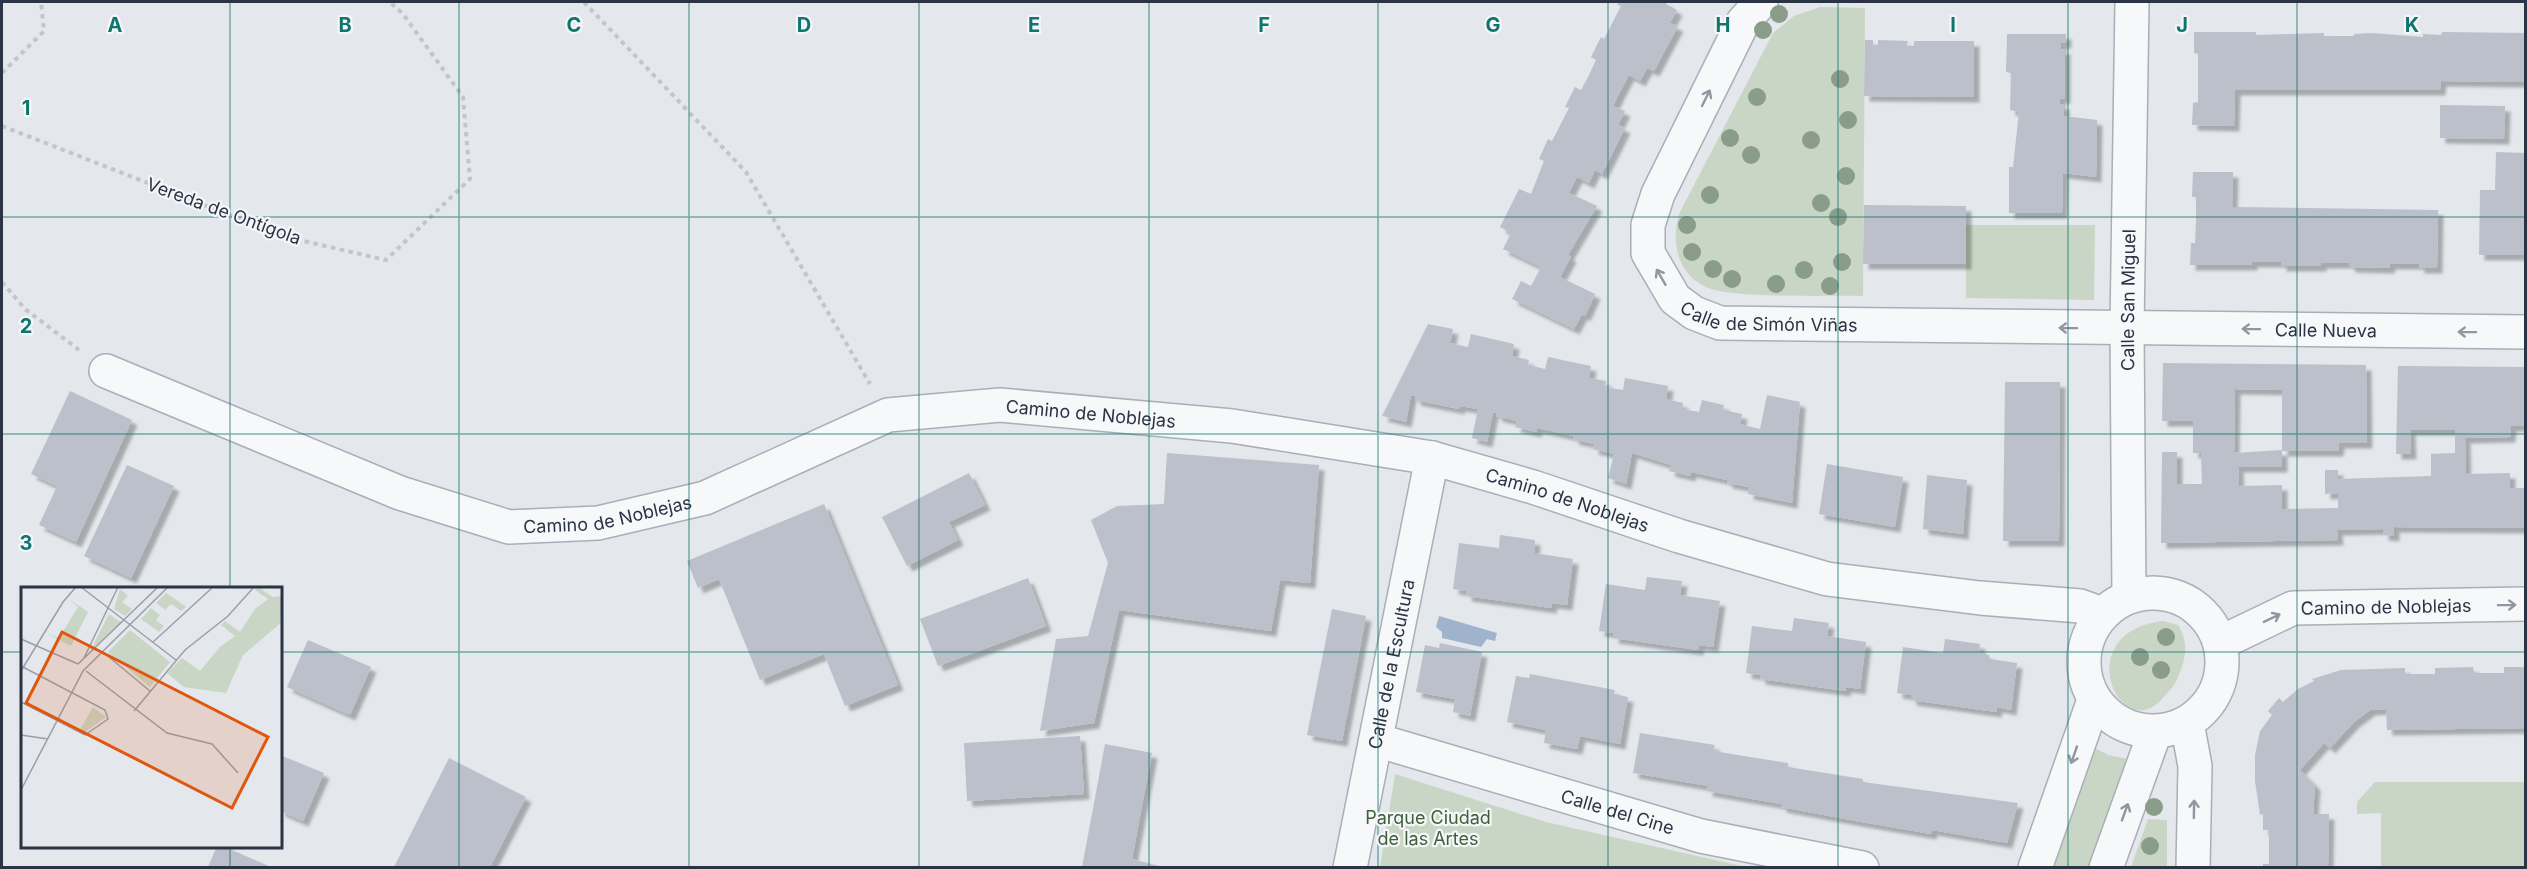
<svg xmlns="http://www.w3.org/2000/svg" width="2527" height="869" viewBox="0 0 2527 869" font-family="Inter,sans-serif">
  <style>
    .green { fill: #c9d6c5 }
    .water { fill: #9fb4cc }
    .building { fill: #bbc0ca; filter: url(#shadow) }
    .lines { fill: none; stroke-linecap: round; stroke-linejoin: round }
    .minor-casing { stroke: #a9aeb7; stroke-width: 36 }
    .path { stroke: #c2c5cb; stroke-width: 4; stroke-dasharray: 4.5 4.5; stroke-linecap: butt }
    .minor { stroke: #f7f8fa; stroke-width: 33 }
    .tree { fill: #899d89 }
    .oneway { stroke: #9196a0 }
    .grid { fill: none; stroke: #0f766e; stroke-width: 1.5; stroke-opacity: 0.55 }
    .labels { text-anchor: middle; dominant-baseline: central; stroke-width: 4.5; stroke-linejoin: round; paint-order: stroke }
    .street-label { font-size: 18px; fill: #2b3445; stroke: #f4f6f9 }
    .park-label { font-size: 18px; fill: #3f6138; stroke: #f4f6f9 }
    .inset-road { fill: none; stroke: #9a9fa9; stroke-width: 1.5 }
    .view { fill: #df570f; fill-opacity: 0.15; stroke: #df570f; stroke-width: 3 }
    .inset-edge { fill: none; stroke: #2b3445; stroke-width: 3 }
    .grid-label { font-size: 20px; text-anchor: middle; font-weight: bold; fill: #0f766e; stroke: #f4f6f9; stroke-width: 4.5; stroke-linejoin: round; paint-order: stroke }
  </style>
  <defs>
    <filter id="shadow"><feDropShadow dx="5.5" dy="5.5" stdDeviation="1.5" flood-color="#0004"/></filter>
  </defs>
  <rect width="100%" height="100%" fill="#e4e7ec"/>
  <!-- green -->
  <g class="green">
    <path d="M1820,7l45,1 -2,288c-33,-1 -132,3 -157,-9 -29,-13 -36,-47 -26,-75l93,-179 21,-17z"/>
    <polygon points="1966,225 2095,225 2094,300 1966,298"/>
    <path d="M2163,621l15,4c11,18 8,33 0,52 -3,9 -10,15 -16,22 -42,47 -94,-67 1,-78z"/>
    <polygon points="2093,747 2108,755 2128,759 2092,867 2053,868"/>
    <polygon points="1395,774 1546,822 1746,867 1380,867"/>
    <polygon points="2375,782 2525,782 2525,867 2381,867 2381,813 2357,814 2357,802"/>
    <polygon points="2148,819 2167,820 2167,867 2131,867"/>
  </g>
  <!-- water -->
  <polygon class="water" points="1439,616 1497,633 1495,641 1487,639 1481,647 1442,638 1442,632 1436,627"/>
  <!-- building -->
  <g class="building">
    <polygon points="1619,2 1667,2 1666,4 1677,10 1670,23 1678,26 1654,71 1647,68 1640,81 1629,75 1621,90 1613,106 1625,111 1618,125 1625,128 1602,174 1595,170 1589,183 1577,177 1569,193 1597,206 1568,255 1571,257 1560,277 1595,294 1585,316 1582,314 1574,329 1512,299 1521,281 1531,286 1541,267 1503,249 1511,233 1500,227 1519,189 1531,194 1544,161 1539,159 1548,139 1552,141 1569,108 1565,107 1575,87 1581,90 1589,75 1596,60 1591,57 1601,37 1604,39 1621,6 1617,5"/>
    <polygon points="2194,32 2256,32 2256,35 2324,33 2324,36 2354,36 2354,34 2372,33 2423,37 2423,34 2441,35 2442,32 2526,33 2526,82 2441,81 2440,90 2235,90 2234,126 2192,125 2193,103 2198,102 2198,54 2194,53"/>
    <polygon points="2007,34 2066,34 2066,43 2061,43 2060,49 2065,49 2065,98 2059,99 2060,104 2064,104 2064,116 2097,120 2096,177 2063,173 2062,213 2009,213 2009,167 2013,167 2019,112 2010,110 2011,73 2006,72"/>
    <polygon points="1865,40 1873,40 1873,45 1878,45 1878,40 1908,41 1907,46 1914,46 1914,41 1974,41 1974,97 1864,96"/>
    <polygon points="2440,105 2505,106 2504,139 2440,138"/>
    <polygon points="2496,152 2526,153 2526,255 2479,255 2480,190 2495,190"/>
    <polygon points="2193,172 2233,172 2232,207 2438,210 2437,268 2419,268 2419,264 2390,264 2389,268 2350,267 2349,263 2321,263 2321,266 2281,266 2281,262 2252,262 2252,265 2190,265 2191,243 2195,243 2196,220 2196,197 2192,197"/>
    <polygon points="1864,205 1966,206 1966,264 1863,264"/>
    <polygon points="1428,324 1453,329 1450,343 1468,347 1471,334 1514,344 1512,356 1529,360 1528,365 1545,369 1548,357 1591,366 1589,378 1606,381 1605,387 1623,390 1625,378 1668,386 1666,399 1683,403 1682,409 1699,412 1702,400 1724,405 1723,410 1742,414 1740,424 1760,429 1767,395 1800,402 1792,503 1748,494 1749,487 1727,483 1727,480 1691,472 1690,476 1669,471 1671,465 1632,453 1626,484 1608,478 1614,454 1593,449 1594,444 1573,439 1574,436 1537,428 1536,432 1515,427 1517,421 1496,416 1497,413 1493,412 1487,442 1472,438 1478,409 1460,406 1459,409 1415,400 1415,396 1411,395 1406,422 1382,416"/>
    <polygon points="2163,363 2366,365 2367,443 2339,443 2338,451 2282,451 2282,390 2235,389 2234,453 2282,450 2282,467 2238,467 2239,486 2282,485 2282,509 2338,508 2338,493 2325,494 2325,470 2338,470 2338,479 2431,476 2431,454 2455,453 2455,430 2410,430 2411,454 2396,454 2398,366 2526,367 2526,426 2511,426 2510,437 2465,438 2466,474 2510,473 2510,488 2526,488 2526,528 2394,527 2394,536 2383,535 2383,529 2337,530 2338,540 2161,543 2162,452 2177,452 2177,484 2202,484 2201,453 2193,453 2193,421 2162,421"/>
    <polygon points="2005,382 2060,382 2059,541 2003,541"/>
    <polygon points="70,391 132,420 76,542 39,525 57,486 31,474"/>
    <polygon points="1167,453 1319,465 1310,583 1280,580 1271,631 1119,610 1094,723 1040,731 1056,639 1088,636 1108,563 1091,520 1117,506 1164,504"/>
    <polygon points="1827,464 1903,477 1895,527 1819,514"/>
    <polygon points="127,465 174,486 131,578 84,556"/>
    <polygon points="969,473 985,505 949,522 958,540 907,566 882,517"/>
    <polygon points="1927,475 1967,480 1963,534 1923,529"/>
    <polygon points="824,504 898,685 845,706 824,654 760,680 719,579 698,588 687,561"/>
    <polygon points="1500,535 1535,540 1534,553 1573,559 1567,605 1552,603 1551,608 1466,596 1467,591 1453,589 1459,543 1499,548"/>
    <polygon points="1647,577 1682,581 1680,595 1720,601 1713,647 1699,645 1698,650 1613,638 1614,633 1599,631 1606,584 1645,590"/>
    <polygon points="1028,578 1046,626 938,666 920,619"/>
    <polygon points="1332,609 1366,616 1342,741 1307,735"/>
    <polygon points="1794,618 1829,623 1827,636 1866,642 1860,689 1846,687 1845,691 1760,679 1760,675 1746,673 1752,626 1792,631"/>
    <polygon points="1945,639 1980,644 1979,653 1989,655 1990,659 2017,663 2011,710 1997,707 1996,712 1911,700 1911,695 1897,693 1903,647 1943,653"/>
    <polygon points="308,640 371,667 350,715 287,687"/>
    <polygon points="1440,643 1482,652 1470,716 1453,712 1455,699 1416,692 1425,645 1439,648"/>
    <polygon points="2473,667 2474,673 2504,673 2504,667 2526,667 2526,728 2387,730 2386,709 2370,710 2354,722 2330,748 2324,743 2300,770 2315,785 2313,814 2329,814 2328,867 2263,867 2263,864 2269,864 2269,830 2263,830 2263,814 2260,815 2255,781 2255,755 2260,731 2272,715 2268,711 2279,698 2283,702 2298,689 2314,681 2312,679 2341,670 2405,668 2405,674 2435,674 2435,668"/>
    <polygon points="1530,674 1615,690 1614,694 1628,697 1620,744 1580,736 1577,749 1544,743 1546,730 1507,722 1516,676 1529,678"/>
    <polygon points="1640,733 1715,745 1713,751 1788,763 1788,767 1863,779 1863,782 2018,803 2007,843 1932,830 1931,834 1856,821 1781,807 1781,804 1707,791 1708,786 1633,773"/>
    <polygon points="1080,736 1084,794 967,801 964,743"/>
    <polygon points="1105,744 1152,753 1132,859 1163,867 1082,867"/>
    <polygon points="280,755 324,773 303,821 280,811"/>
    <polygon points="449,758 526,797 490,867 394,867"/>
    <polygon points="217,846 223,846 271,867 208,867"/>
  </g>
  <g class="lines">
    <defs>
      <g id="minor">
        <path id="s1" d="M1761,2l-18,20 -85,172 -10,31v28l27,46 19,14 26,10 806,9"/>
        <path id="s2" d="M106,371l294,122 109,34 89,-4 107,-25 183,-83 112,-10 232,21 200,32 101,29 146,49 148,43 153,19 100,8 22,8"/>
        <circle cx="2153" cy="662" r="69"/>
        <path id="s3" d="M2129,597l-2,-270 5,-325"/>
        <path id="s4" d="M2220,643l73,-35 233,-4"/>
        <polyline points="2187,723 2195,766 2193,868"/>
        <path id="s5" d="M1376,740l325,96 161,32"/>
        <path id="s6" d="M1350,868l82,-410"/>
        <polyline points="2035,868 2094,700"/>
        <polyline points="2106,868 2155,732"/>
      </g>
    </defs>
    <!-- minor casing -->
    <use href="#minor" class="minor-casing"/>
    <!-- path -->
    <g class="path">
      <polyline points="584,2 746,172 870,384"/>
      <polyline points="2,73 44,31 41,2"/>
      <polyline points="2,126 286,237 386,260 470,179 463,97 403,14 390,2"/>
      <polyline points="2,282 25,309 79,350"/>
    </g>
    <!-- minor -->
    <use href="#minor" class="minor"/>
  </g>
  <!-- trees -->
  <g class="tree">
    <circle cx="1779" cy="14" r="9"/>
    <circle cx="1763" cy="30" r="9"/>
    <circle cx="1840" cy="79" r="9"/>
    <circle cx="1757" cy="97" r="9"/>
    <circle cx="1848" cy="120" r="9"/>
    <circle cx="1730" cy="138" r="9"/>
    <circle cx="1811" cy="140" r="9"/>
    <circle cx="1751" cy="155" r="9"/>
    <circle cx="1846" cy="176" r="9"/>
    <circle cx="1710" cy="195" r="9"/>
    <circle cx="1821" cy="203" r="9"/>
    <circle cx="1838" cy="217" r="9"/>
    <circle cx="1687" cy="225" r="9"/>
    <circle cx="1692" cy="252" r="9"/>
    <circle cx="1842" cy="262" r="9"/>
    <circle cx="1713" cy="269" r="9"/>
    <circle cx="1804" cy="270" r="9"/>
    <circle cx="1732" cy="279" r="9"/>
    <circle cx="1776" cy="284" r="9"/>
    <circle cx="1830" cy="286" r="9"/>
    <circle cx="2166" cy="637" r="9"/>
    <circle cx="2140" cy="657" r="9"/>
    <circle cx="2161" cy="670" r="9"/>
    <circle cx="2154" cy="807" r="9"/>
    <circle cx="2150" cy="846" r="9"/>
  </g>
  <!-- one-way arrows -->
  <defs><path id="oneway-shaft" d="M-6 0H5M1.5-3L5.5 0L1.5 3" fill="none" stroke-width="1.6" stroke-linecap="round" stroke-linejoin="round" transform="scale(1.5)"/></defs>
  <g class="oneway">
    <use href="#oneway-shaft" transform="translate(1706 98) rotate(-64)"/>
    <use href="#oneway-shaft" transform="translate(1661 277) rotate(-120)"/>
    <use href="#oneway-shaft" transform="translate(2068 328) rotate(-179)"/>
    <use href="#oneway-shaft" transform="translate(2251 329) rotate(-179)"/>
    <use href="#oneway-shaft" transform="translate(2467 332) rotate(-179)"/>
    <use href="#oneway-shaft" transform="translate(2507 605) rotate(-1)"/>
    <use href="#oneway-shaft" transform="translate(2272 618) rotate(-26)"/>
    <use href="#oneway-shaft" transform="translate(2074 755) rotate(109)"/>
    <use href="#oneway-shaft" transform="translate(2194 809) rotate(-89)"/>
    <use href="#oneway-shaft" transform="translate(2125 812) rotate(-70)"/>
  </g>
  <!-- grid -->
  <path class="grid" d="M230,2v586M459,2v866M689,2v866M919,2v866M1149,2v866M1378,2v866M1608,2v866M1838,2v866M2068,2v866M2297,2v866M2,217h2524M2,434h2524M2,652h20M280,652h2246M230,846v22"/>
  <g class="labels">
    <!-- street labels -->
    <g class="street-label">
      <text transform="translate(224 211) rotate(20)">Vereda de Ontígola</text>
      <text stroke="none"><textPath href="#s3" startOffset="297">Calle San Miguel</textPath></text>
      <text stroke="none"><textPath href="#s1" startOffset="432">Calle de Simón Viñas</textPath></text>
      <text stroke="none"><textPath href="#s1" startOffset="990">Calle Nueva</textPath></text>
      <text stroke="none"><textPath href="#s2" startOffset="1036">Camino de Noblejas</textPath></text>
      <text stroke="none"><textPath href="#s2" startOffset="1522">Camino de Noblejas</textPath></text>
      <text stroke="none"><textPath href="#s2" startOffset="532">Camino de Noblejas</textPath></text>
      <text stroke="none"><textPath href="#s4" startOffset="174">Camino de Noblejas</textPath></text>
      <text stroke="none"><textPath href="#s6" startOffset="208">Calle de la Escultura</textPath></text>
      <text stroke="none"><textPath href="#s5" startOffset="252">Calle del Cine</textPath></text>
    </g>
    <!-- park labels -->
    <g class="park-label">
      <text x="1428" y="817">Parque Ciudad<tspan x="1428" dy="21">de las Artes</tspan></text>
    </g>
  </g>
  <!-- overview -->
  <g transform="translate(21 587)">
    <rect width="261" height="261" fill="#e4e7ec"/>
    <path d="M237,0l15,10 9,-1v26l-39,33 -17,38 -42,-6 -17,-14 15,-15 18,13 20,-24 15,-11 -14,-11 4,-4 15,11 15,-23 13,-10 -13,-9zM99,2l8,7 -6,6 10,7 -7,7 -11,-7zM145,6l2,1 18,13 -5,4 -10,-7 -6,6 -9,-7zM48,12l19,13 -17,34 -25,-13 13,5 19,-31zM130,21l9,7 -4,5 8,6 -5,6 -18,-13zM88,27l13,9 -32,28zM109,43l40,32 -20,25 -42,-35zM72,120l13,10 -21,15 -5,-2z" fill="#c9d6c5"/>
    <path class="inset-road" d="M60,0l95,73M0,52l57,25M132,55l60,-55M82,65l47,39M63,71l34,-71M57,77l80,-77M0,79l84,44 3,9 -23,16 -64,-33M0,84l42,-69 13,-15M65,84l81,62 45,11 26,29M113,124l51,-61 43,-34 26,-29M0,148l27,4M0,203l62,-119 85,-84"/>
    <path class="view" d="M41,45l206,105 -36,71 -206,-105z"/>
    <rect width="261" height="261" class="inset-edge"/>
  </g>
  <g class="grid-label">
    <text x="115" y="32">A</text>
    <text x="345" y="32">B</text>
    <text x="574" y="32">C</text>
    <text x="804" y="32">D</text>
    <text x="1034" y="32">E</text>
    <text x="1264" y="32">F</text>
    <text x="1493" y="32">G</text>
    <text x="1723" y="32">H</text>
    <text x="1953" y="32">I</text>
    <text x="2182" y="32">J</text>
    <text x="2412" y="32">K</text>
    <text x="26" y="115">1</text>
    <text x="26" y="333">2</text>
    <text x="26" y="550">3</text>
  </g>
  <!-- border -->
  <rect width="2527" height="869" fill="none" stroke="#2b3445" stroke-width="6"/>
</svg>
